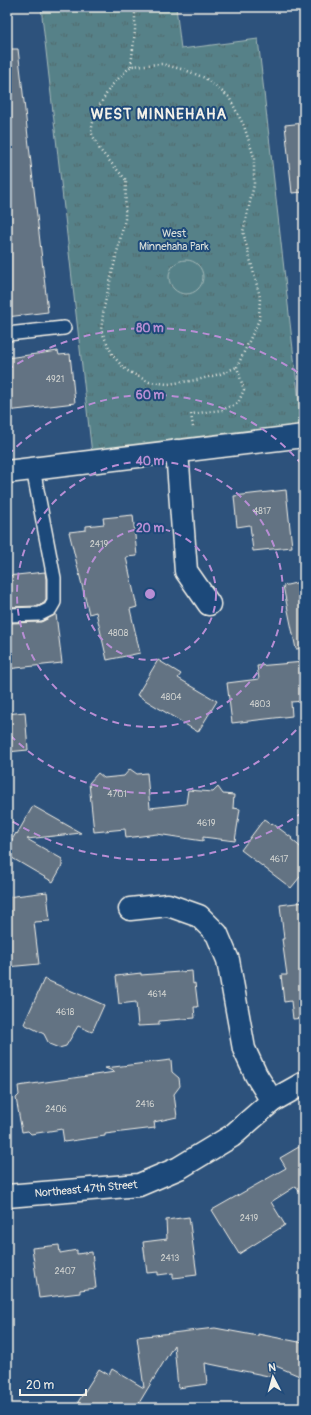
<svg xmlns="http://www.w3.org/2000/svg" width="311" height="1415" viewBox="0 0 311 1415" font-family="Pangolin,sans-serif">
  <style>
    .grass { fill: url(#grass-tufts); stroke: #a5b9b8 }
    .pitch { fill: #568188; stroke: #a5b9b8 }
    .building { fill: #647383; stroke: #f4f1e8 }
    .lines { fill: none; stroke-linecap: round; stroke-linejoin: round }
    .lane-casing { stroke: #f4f1e8; stroke-width: 16 }
    .street-casing { stroke: #f4f1e8; stroke-width: 25 }
    .secondary-casing { stroke: #f4f1e8; stroke-width: 25 }
    .path { stroke: #f4f1e8; stroke-width: 2.5; stroke-dasharray: 1 3; stroke-linecap: butt }
    .lane { stroke: #1f4a7a; stroke-width: 13 }
    .street { stroke: #1f4a7a; stroke-width: 22 }
    .secondary { stroke: #1f4a7a; stroke-width: 22 }
    .ring { fill: none; stroke: #b88ed4; stroke-width: 2; stroke-dasharray: 7 5 }
    .labels { text-anchor: middle; dominant-baseline: central; stroke-width: 4; stroke-linejoin: round; paint-order: stroke }
    .number-label { font-size: 9px; fill: #d0d2cf }
    .park-label { font-size: 11px; fill: #dce0da; stroke: #1f4a7a }
    .street-label { font-size: 11px; fill: #f4f1e8; stroke: #1f4a7a }
    .district-label { font-size: 15px; font-weight: bold; letter-spacing: 1px; fill: #f4f1e8; stroke: #1f4a7a }
    .centre { fill: #b88ed4; stroke: #1f4a7a; stroke-width: 2 }
    .ring-label { font-size: 12px; text-anchor: middle; font-weight: bold; fill: #b88ed4; stroke: #1f4a7a; stroke-width: 4; stroke-linejoin: round; paint-order: stroke }
  </style>
  <defs>
    <pattern id="grass-tufts" width="24" height="20" patternUnits="userSpaceOnUse"><rect width="24" height="20" fill="#568188"/><path d="M3 7l-1-3M5 7V3M7 7l1-3M15 17l-1-3M17 17v-4M19 17l1-3" fill="none" stroke="#50676a"/></pattern>
  </defs>
  <rect width="100%" height="100%" fill="#2d527c"/>
  <filter id="ink" filterUnits="userSpaceOnUse"><feTurbulence type="fractalNoise" baseFrequency=".025" numOctaves="2"/><feDisplacementMap in="SourceGraphic" scale="8" xChannelSelector="R" yChannelSelector="G"/><feConvolveMatrix kernelMatrix="1 2 1 2 8 2 1 2 1" color-interpolation-filters="sRGB"/></filter>
  <g filter="url(#ink)">
    <!-- grass -->
    <polygon class="grass" points="41,7 176,7 181,49 258,39 302,429 92,454"/>
    <!-- pitch -->
    <circle class="pitch" cx="186" cy="277" r="17"/>
    <!-- building -->
    <g class="building">
      <polygon points="7,49 18,49 48,312 7,317"/>
      <polygon points="304,123 304,192 292,193 285,125"/>
      <polygon points="58,351 59,355 70,354 75,403 7,411 7,358"/>
      <polygon points="286,490 292,547 253,551 250,525 237,527 234,496"/>
      <polygon points="133,515 137,556 126,557 137,607 130,609 140,653 107,660 96,612 89,614 69,532 86,530 86,526 104,524 103,518"/>
      <polygon points="45,572 46,579 46,600 44,603 38,606 8,607 7,576"/>
      <polygon points="304,581 304,648 296,649 283,586"/>
      <polygon points="56,614 62,663 7,669 7,627 10,627 10,623 41,622"/>
      <polygon points="158,660 181,674 178,678 217,701 198,732 137,695"/>
      <polygon points="304,662 304,701 291,702 292,716 232,723 227,683 259,679 257,666"/>
      <polygon points="25,712 28,750 7,752 7,714"/>
      <polygon points="130,769 137,774 147,773 150,808 186,804 188,790 213,792 218,787 223,794 234,795 233,808 240,809 235,841 203,837 203,841 157,834 126,838 125,829 94,832 89,783 98,773 104,778 124,776"/>
      <polygon points="33,806 81,833 27,839 62,859 62,866 53,882 7,855 7,848 16,833 17,834"/>
      <polygon points="264,819 271,824 272,823 292,838 291,839 304,850 304,872 291,888 241,850"/>
      <polygon points="47,892 50,921 34,922 39,964 7,967 7,897"/>
      <polygon points="304,902 304,1018 293,1019 291,1001 284,1002 281,975 287,975 282,939 284,939 280,905"/>
      <polygon points="192,971 193,984 195,983 198,1007 194,1007 195,1018 159,1021 159,1025 138,1026 136,1002 119,1004 116,976 141,973 141,975"/>
      <polygon points="44,979 104,1005 92,1032 78,1026 66,1046 59,1048 49,1044 44,1034 24,1024"/>
      <polygon points="171,1060 172,1072 179,1078 180,1086 174,1094 177,1117 154,1122 155,1128 105,1134 105,1136 64,1142 62,1129 31,1134 28,1131 22,1132 16,1098 19,1095 18,1086 115,1072 105,1068"/>
      <polygon points="304,1144 304,1201 296,1186 271,1202 285,1225 239,1254 212,1210 286,1168 280,1158"/>
      <polygon points="189,1217 197,1275 173,1278 173,1273 158,1275 158,1272 147,1273 143,1242 167,1239 166,1220"/>
      <polygon points="59,1245 60,1253 77,1250 77,1254 92,1252 96,1288 80,1290 80,1293 39,1298 32,1248"/>
      <polygon points="215,1328 258,1336 258,1334 304,1343 304,1378 276,1366 273,1377 205,1363 207,1384 178,1388 174,1345 136,1408 88,1408 78,1402 99,1369 109,1375 112,1369 144,1388 137,1337"/>
    </g>
    <g class="lines">
      <defs>
        <g id="lane">
          <polyline points="7,334 64,328"/>
          <polyline points="7,615 40,614 50,609 54,602 54,578 33,469"/>
        </g>
        <g id="street">
          <polyline points="177,451 186,571 209,604"/>
          <polyline points="130,909 168,905 199,916 217,934 228,960 244,1049 256,1075 272,1101"/>
          <polyline points="7,1196 139,1185 179,1168 232,1136 272,1101 304,1083"/>
        </g>
        <polyline id="secondary" points="7,472 304,436"/>
      </defs>
      <!-- lane casing -->
      <use href="#lane" class="lane-casing"/>
      <!-- street casing -->
      <use href="#street" class="street-casing"/>
      <!-- secondary casing -->
      <use href="#secondary" class="secondary-casing"/>
      <!-- path -->
      <g class="path">
        <polyline points="131,66 135,31 135,7"/>
        <polyline points="193,427 191,414 222,410 238,403 244,390 237,367 259,320 260,297 243,232 254,185 254,157 244,126 229,97 205,78 185,70 162,64 131,66 111,86 95,113 91,132 100,150 126,180 125,219 104,307 101,330 113,356 126,370 149,382 168,384 197,380 220,374 237,367"/>
      </g>
      <!-- lane -->
      <use href="#lane" class="lane"/>
      <!-- street -->
      <use href="#street" class="street"/>
      <!-- secondary -->
      <use href="#secondary" class="secondary"/>
    </g>
  </g>
  <!-- distance rings -->
  <g class="ring">
    <circle cx="150" cy="594" r="66"/>
    <circle cx="150" cy="594" r="133"/>
    <path d="M304 721A199 199 0 0 1 8 733M8 455A199 199 0 0 1 304 467"/>
    <path d="M303 812A266 266 0 0 1 7 818M7 370A266 266 0 0 1 303 376"/>
  </g>
  <g class="labels">
    <!-- number labels -->
    <g class="number-label">
      <text x="55" y="379">4921</text>
      <text x="262" y="511">4817</text>
      <text x="99" y="544">2419</text>
      <text x="118" y="633">4808</text>
      <text x="171" y="697">4804</text>
      <text x="260" y="704">4803</text>
      <text x="117" y="794">4701</text>
      <text x="206" y="823">4619</text>
      <text x="279" y="859">4617</text>
      <text x="157" y="994">4614</text>
      <text x="65" y="1012">4618</text>
      <text x="145" y="1104">2416</text>
      <text x="56" y="1109">2406</text>
      <text x="249" y="1218">2419</text>
      <text x="170" y="1258">2413</text>
      <text x="65" y="1271">2407</text>
    </g>
    <!-- park labels -->
    <g class="park-label">
      <text x="174" y="233">West<tspan x="174" dy="13">Minnehaha Park</tspan></text>
    </g>
    <!-- street labels -->
    <g class="street-label">
      <text transform="translate(86 1189) rotate(-5)">Northeast 47th Street</text>
    </g>
    <!-- district labels -->
    <g class="district-label">
      <text x="159" y="114">WEST MINNEHAHA</text>
    </g>
  </g>
  <circle cx="150" cy="594" r="6" class="centre"/>
  <g class="ring-label">
    <text x="150" y="332">80 m</text>
    <text x="150" y="399">60 m</text>
    <text x="150" y="465">40 m</text>
    <text x="150" y="532">20 m</text>
  </g>
  <!-- margin -->
  <rect width="311" height="1415" fill="none" stroke="#1f4a7a" stroke-width="24"/>
  <rect x="12" y="12" width="287" height="1391" fill="none" stroke="#f4f1e8" stroke-width="1.5" filter="url(#ink)"/>
  <!-- north arrow -->
  <g transform="translate(273 1377) rotate(354)" stroke="#1f4a7a" stroke-width="3" paint-order="stroke">
  <path d="M0-3L7 15L0 10L-7 15Z" fill="#f4f1e8"/>
  <text y="-6" font-size="11" font-weight="bold" text-anchor="middle" fill="#f4f1e8">N</text>
  </g>
  <!-- scale -->
  <path d="M20 1389v6h66v-6" fill="none" stroke="#f4f1e8" stroke-width="2"/>
  <text x="26" y="1389" font-size="12" fill="#f4f1e8" stroke="#1f4a7a" stroke-width="3" paint-order="stroke">20 m</text>
</svg>
